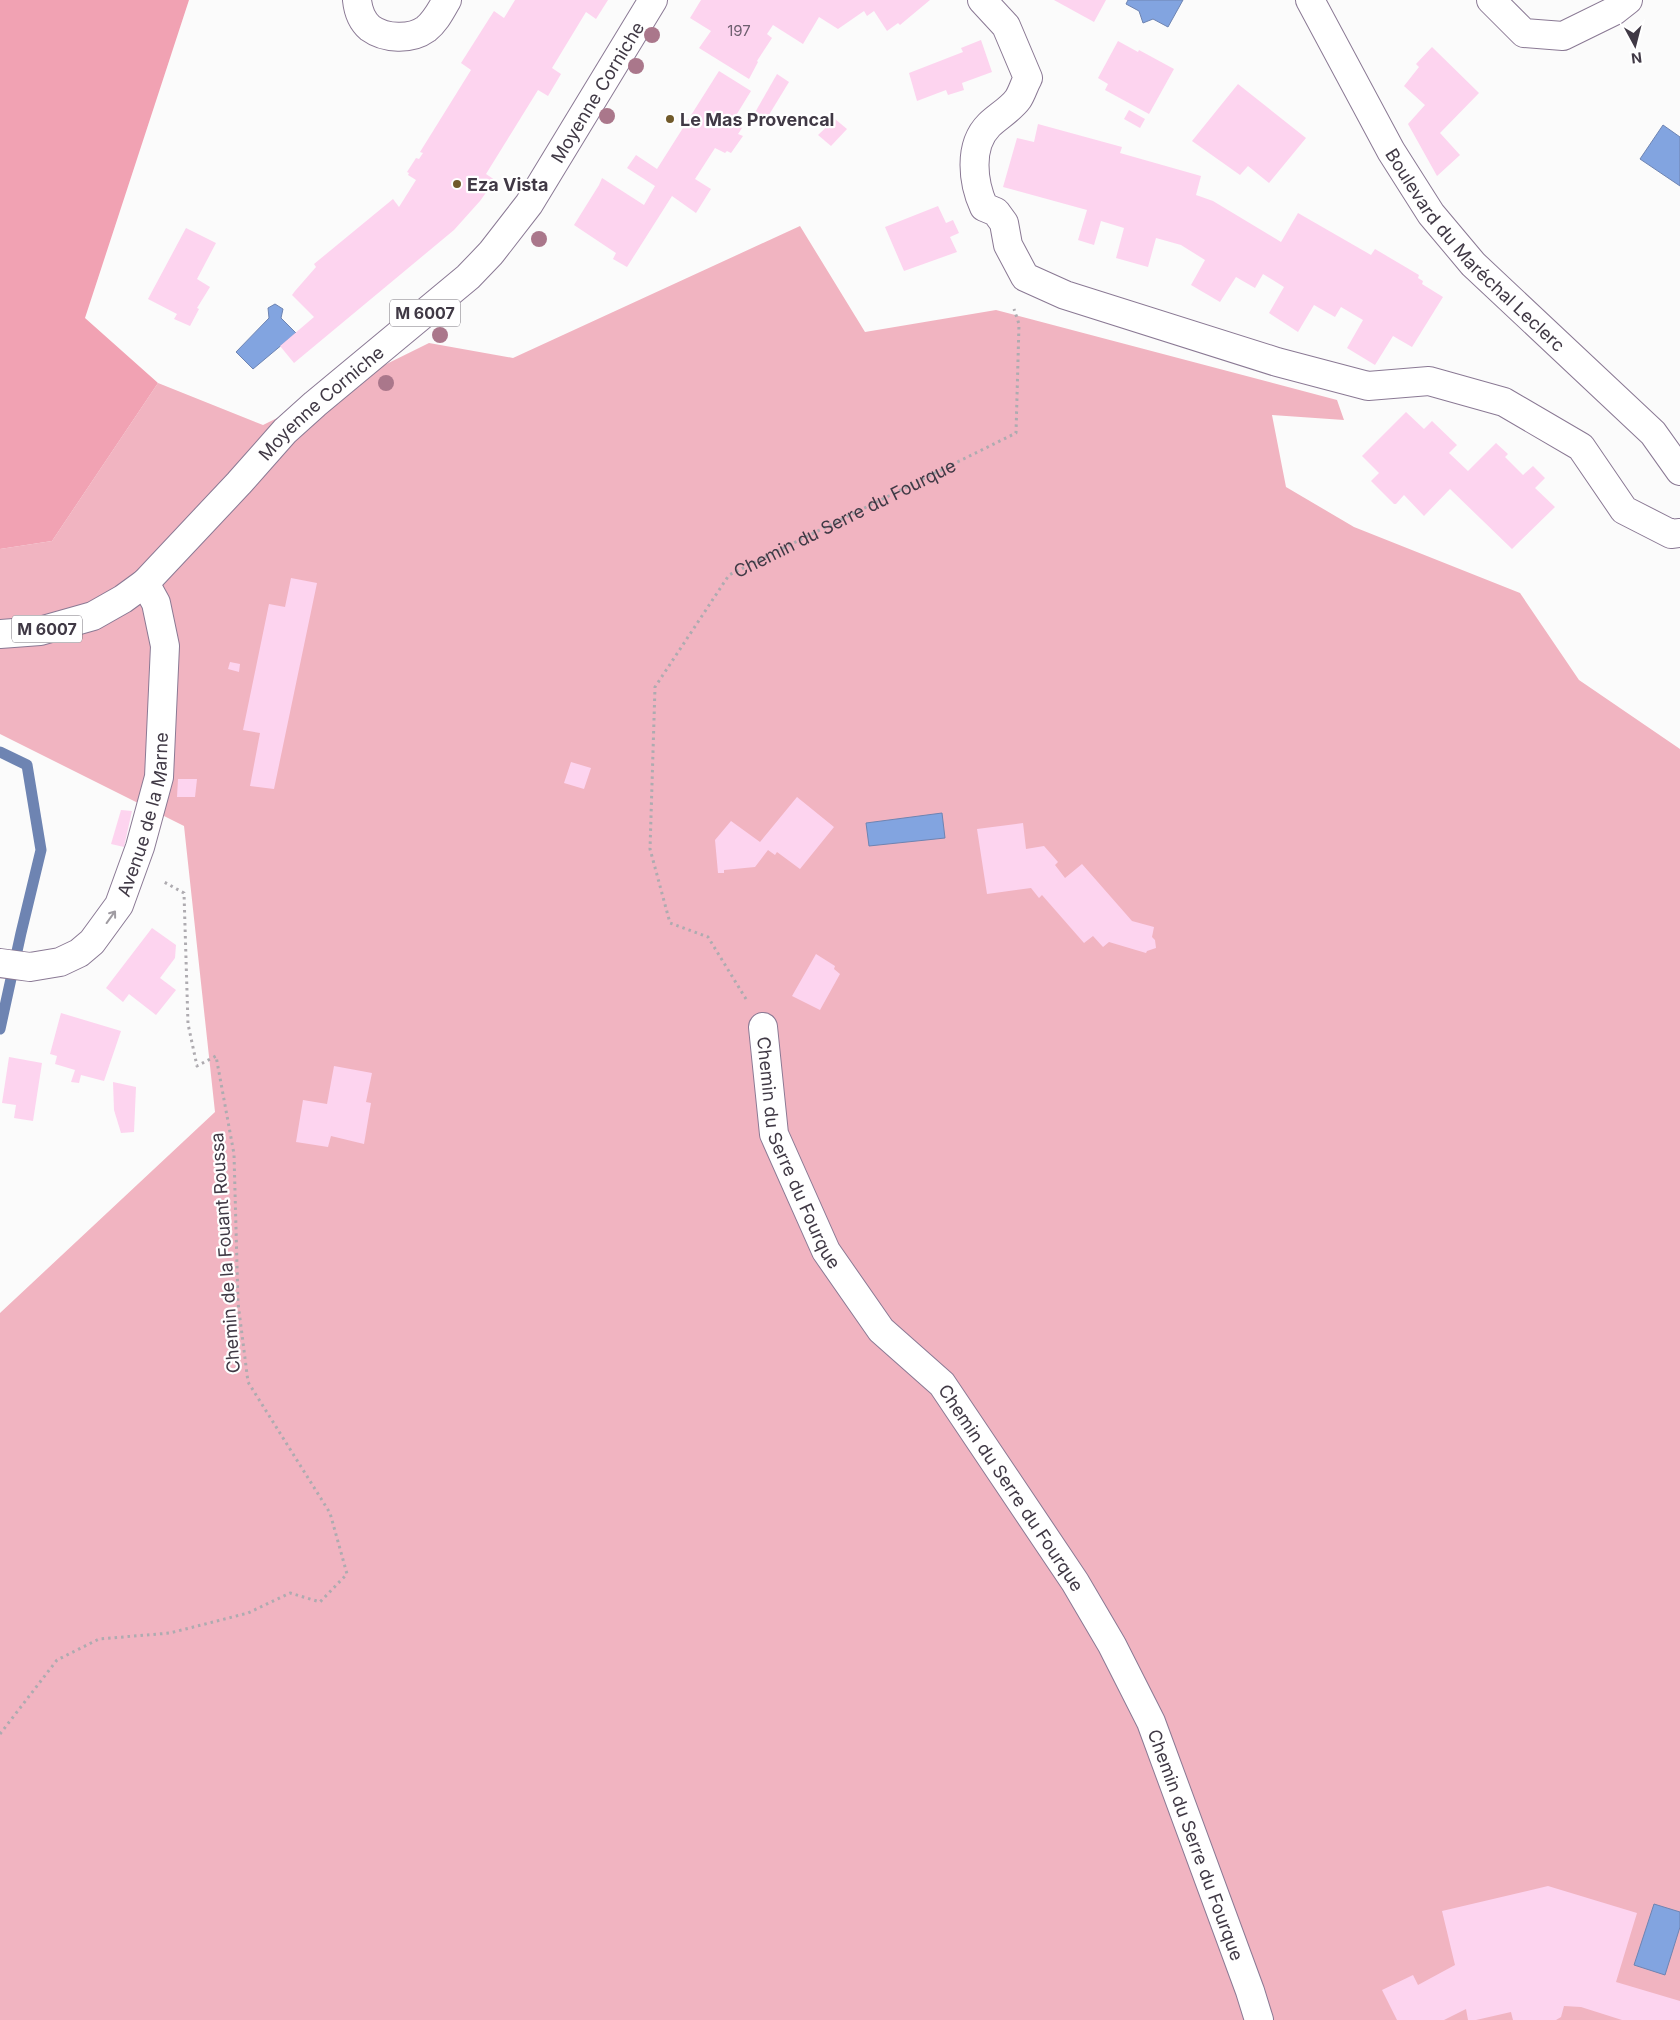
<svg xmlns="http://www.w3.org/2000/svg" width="1680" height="2020" viewBox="0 0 1680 2020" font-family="Inter,sans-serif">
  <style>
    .green { fill: #f1b4c1 }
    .forest { fill: #f1a2b3 }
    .water { fill: #82a4e0; stroke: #6e84b2 }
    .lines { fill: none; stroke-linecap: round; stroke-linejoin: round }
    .stream { stroke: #6e84b2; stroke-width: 11 }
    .building { fill: #fdd4ef }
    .minor-casing { stroke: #8a7994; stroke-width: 30 }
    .major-casing { stroke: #8a7994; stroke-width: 30 }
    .path { stroke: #aeabb0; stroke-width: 3; stroke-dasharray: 2.5 4; stroke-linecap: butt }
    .minor { stroke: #fff; stroke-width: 28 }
    .major { stroke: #fff; stroke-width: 28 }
    .tree { fill: #aa778b }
    .oneway { stroke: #a09ca2 }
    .poi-dot { fill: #715a2a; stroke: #fff; stroke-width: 2 }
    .labels { text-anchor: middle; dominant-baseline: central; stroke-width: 4.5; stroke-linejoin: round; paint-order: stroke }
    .number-label { font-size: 15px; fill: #6f6070 }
    .shield { fill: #fff; stroke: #79747d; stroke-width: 1 }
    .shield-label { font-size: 16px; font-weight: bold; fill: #403945 }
    .street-label { font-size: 18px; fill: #403945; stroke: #fff }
    .poi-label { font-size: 18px; font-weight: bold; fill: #403945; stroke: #fff; text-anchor: start }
  </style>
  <rect width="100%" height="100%" fill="#fbfbfb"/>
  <!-- green -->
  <polygon class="green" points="800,226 865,332 996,310 1337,400 1344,420 1272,415 1286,487 1354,527 1520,593 1579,680 1680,749 1680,2020 0,2020 0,1313 215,1112 184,826 0,734 0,549 52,541 158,383 263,425 429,343 513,358"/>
  <!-- forest -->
  <polygon class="forest" points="0,0 189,0 85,318 158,383 52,541 0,549"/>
  <!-- water -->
  <g class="water">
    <polygon points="1128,0 1183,0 1168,27 1153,19 1143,23 1139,11 1126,4"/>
    <polygon points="1663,125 1680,137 1680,186 1640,159"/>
    <polygon points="275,304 283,309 281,318 296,333 253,369 236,352 269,318 268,308"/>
    <polygon points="942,813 945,838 869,846 866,823"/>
    <polygon points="1654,1904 1680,1912 1680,1927 1665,1975 1634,1965"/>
  </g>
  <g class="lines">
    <!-- stream -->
    <polyline class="stream" points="0,752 27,765 41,850 21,933 0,1029"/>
  </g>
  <!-- building -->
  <g class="building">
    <polygon points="515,0 608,0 596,19 586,12 552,68 561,74 548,96 538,90 486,174 495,180 480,201 454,230 294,363 280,346 314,317 292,295 295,291 316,267 314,264 393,199 399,207 416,180 408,175 409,173 407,172 416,158 419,159 423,153 420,152 471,70 461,63 494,11 504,18"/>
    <polygon points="701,0 930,0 900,25 898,23 887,31 874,11 867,16 864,11 838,29 819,17 803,44 773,25 767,34 772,38 757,61 758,62 749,79 699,48 711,31 690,18"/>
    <polygon points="1054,0 1106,0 1094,22"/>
    <polygon points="981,40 992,72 962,83 964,90 948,95 946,90 917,101 909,73 963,52 961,48"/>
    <polygon points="1118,41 1138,52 1139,50 1174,69 1149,114 1105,90 1108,84 1098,78"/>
    <polygon points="1432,47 1479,93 1440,133 1460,155 1437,176 1408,124 1425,105 1404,86 1419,67 1416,64"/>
    <polygon points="719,71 751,91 732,122 742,128 738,134 743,136 731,153 727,151 725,153 715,148 695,179 711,189 696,213 672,196 627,267 613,259 616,253 574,225 599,185 602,178 644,205 655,186 627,168 636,155 657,169"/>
    <polygon points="777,74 789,82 764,123 753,116"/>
    <polygon points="1238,84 1306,138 1269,183 1248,166 1240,175 1192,141"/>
    <polygon points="1129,110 1145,119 1140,128 1124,119"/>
    <polygon points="835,119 847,129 831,146 818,135"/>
    <polygon points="1038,124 1122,147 1120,153 1201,176 1196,195 1213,201 1281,242 1298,213 1371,255 1375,249 1419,275 1418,278 1423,281 1422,284 1443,297 1412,347 1393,336 1375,365 1347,348 1363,320 1341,307 1335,317 1314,305 1298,332 1269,313 1284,287 1263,274 1255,288 1236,277 1220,302 1191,285 1205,260 1181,245 1156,238 1148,267 1116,258 1124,228 1101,221 1094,245 1078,240 1087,210 1003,187 1017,138 1034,142"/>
    <polygon points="938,206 946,223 953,220 959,233 950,237 957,252 904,271 885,227"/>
    <polygon points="186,228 216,243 197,279 210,287 197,308 199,309 190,326 174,319 177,314 148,299"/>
    <polygon points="1406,412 1424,429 1432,421 1457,445 1449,453 1468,471 1496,443 1508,454 1505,457 1523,475 1533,466 1545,478 1535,488 1555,507 1512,549 1450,489 1424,516 1404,495 1396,504 1394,504 1371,481 1379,473 1362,456"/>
    <polygon points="291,578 317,583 274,789 250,786 260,733 243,730 269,604 285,607"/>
    <polygon points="230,662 240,664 239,672 228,669"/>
    <polygon points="571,762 591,768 584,789 564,783"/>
    <polygon points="178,779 197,779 195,797 177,797"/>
    <polygon points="797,797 834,827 800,869 777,852 775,855 768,850 755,867 724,870 724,873 718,873 715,840 731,821 760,842"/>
    <polygon points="121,810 132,811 124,847 111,844"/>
    <polygon points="1023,823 1026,849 1044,846 1058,862 1055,865 1065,878 1082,864 1132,921 1154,927 1152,937 1155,940 1156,948 1147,951 1146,953 1109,942 1103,947 1093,936 1084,943 1042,895 1039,898 1031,888 987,894 977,829"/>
    <polygon points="152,928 176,945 175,958 160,978 176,990 156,1015 129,994 123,1002 106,988"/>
    <polygon points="816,954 835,966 834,969 840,974 820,1010 792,996"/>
    <polygon points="61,1013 121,1031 104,1081 81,1075 79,1083 71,1082 75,1070 55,1064 57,1056 50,1054"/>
    <polygon points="9,1057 42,1063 33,1121 14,1118 16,1105 2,1103"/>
    <polygon points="334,1066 372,1073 366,1102 371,1103 364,1144 331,1136 328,1147 296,1142 303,1100 327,1104"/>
    <polygon points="113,1082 136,1087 134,1132 121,1133 114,1110"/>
    <polygon points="1548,1886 1637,1913 1616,1982 1680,2001 1680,2020 1622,2020 1581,2007 1564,2006 1561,2017 1556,2020 1513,2020 1511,2012 1476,2020 1468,2020 1466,2009 1444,2020 1397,2020 1382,1990 1413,1975 1418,1985 1455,1965 1442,1911"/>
  </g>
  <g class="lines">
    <defs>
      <g id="minor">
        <path d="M357,0c1,10 5,21 13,28 15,11 41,12 56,1 10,-8 15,-19 21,-29"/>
        <path d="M982,0l24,26 22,52c-4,7 -6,15 -10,21 -7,10 -21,18 -29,26 -21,21 -16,58 -5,82l12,5 8,11 4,22 17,32 40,18 212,67 91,24 61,-5 75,21 77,45 43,63 47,24 9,-1"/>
        <path id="s2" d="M1310,0l81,151 40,63 42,50 180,169 27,38"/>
        <polyline points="1491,0 1524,33 1563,36 1614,11 1628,0"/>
        <path id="s3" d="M0,963l30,4 30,-5 19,-9 13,-11 27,-37 21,-58 19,-70 6,-131 -9,-43 -11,-20"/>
        <path id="s4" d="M763,1027l11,107 52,117 55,79 61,54 133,198 37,63 39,77 99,269 9,29"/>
      </g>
      <g id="major">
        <path id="s5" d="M0,634l40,-3 53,-15 30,-17 22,-16 94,-100 46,-52 30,-27 153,-127 23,-24 38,-49 124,-204"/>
      </g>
    </defs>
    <!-- minor casing -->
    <use href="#minor" class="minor-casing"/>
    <!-- major casing -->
    <use href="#major" class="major-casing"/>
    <!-- path -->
    <g class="path">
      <path id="s1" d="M746,999l-38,-62 -38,-14 -20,-74 5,-162 74,-112 287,-142 3,-109 -5,-15"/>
      <polyline points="0,1734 57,1660 99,1639 170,1633 248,1613 290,1593 320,1602 347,1574 330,1513 248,1382 238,1303 234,1154 216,1056 197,1066 188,1024 184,893 164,882 163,884"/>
    </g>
    <!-- minor -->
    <use href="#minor" class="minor"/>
    <!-- major -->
    <use href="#major" class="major"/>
  </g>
  <!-- trees -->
  <g class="tree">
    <circle cx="652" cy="35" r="8"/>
    <circle cx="636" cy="66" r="8"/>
    <circle cx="607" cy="116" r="8"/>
    <circle cx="539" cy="239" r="8"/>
    <circle cx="440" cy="335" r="8"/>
    <circle cx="386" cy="383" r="8"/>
  </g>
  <!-- one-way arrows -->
  <defs><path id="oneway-shaft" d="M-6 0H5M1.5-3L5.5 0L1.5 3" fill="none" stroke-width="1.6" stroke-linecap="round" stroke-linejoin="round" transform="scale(1.25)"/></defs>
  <use class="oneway" href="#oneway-shaft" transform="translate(111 917) rotate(-54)"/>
  <!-- markers -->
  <g class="poi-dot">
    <circle cx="670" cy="119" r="5"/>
    <circle cx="457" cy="184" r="5"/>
  </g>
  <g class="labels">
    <!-- number labels -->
    <g class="number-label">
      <text x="739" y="30">197</text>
    </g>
    <!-- shield labels -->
    <g class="shield">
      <rect x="390" y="299.5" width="70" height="27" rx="4"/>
      <rect x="12" y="615.5" width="70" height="27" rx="4"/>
    </g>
    <g class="shield-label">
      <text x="425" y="313">M 6007</text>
      <text x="47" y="629">M 6007</text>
    </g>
    <!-- street labels -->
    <g class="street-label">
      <text stroke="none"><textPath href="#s5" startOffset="829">Moyenne Corniche</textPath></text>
      <text stroke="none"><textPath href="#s2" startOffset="302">Boulevard du Maréchal Leclerc</textPath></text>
      <text stroke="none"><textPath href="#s5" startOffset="409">Moyenne Corniche</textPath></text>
      <text stroke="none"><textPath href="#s1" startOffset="615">Chemin du Serre du Fourque</textPath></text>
      <text stroke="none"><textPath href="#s3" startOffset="239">Avenue de la Marne</textPath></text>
      <text stroke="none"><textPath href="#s4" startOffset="132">Chemin du Serre du Fourque</textPath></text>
      <text transform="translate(225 1253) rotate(-94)">Chemin de la Fouant Roussa</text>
      <text stroke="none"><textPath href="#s4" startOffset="538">Chemin du Serre du Fourque</textPath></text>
      <text stroke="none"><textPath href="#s4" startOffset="942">Chemin du Serre du Fourque</textPath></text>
    </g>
    <!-- poi labels -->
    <g class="poi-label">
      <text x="680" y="119">Le Mas Provencal</text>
      <text x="467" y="184">Eza Vista</text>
    </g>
  </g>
  <!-- north arrow -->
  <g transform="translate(1635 45) rotate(173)" stroke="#ffffff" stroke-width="4" paint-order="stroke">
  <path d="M0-4L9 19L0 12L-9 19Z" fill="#403945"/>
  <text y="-8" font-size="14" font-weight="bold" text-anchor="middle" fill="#403945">N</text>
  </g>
</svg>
